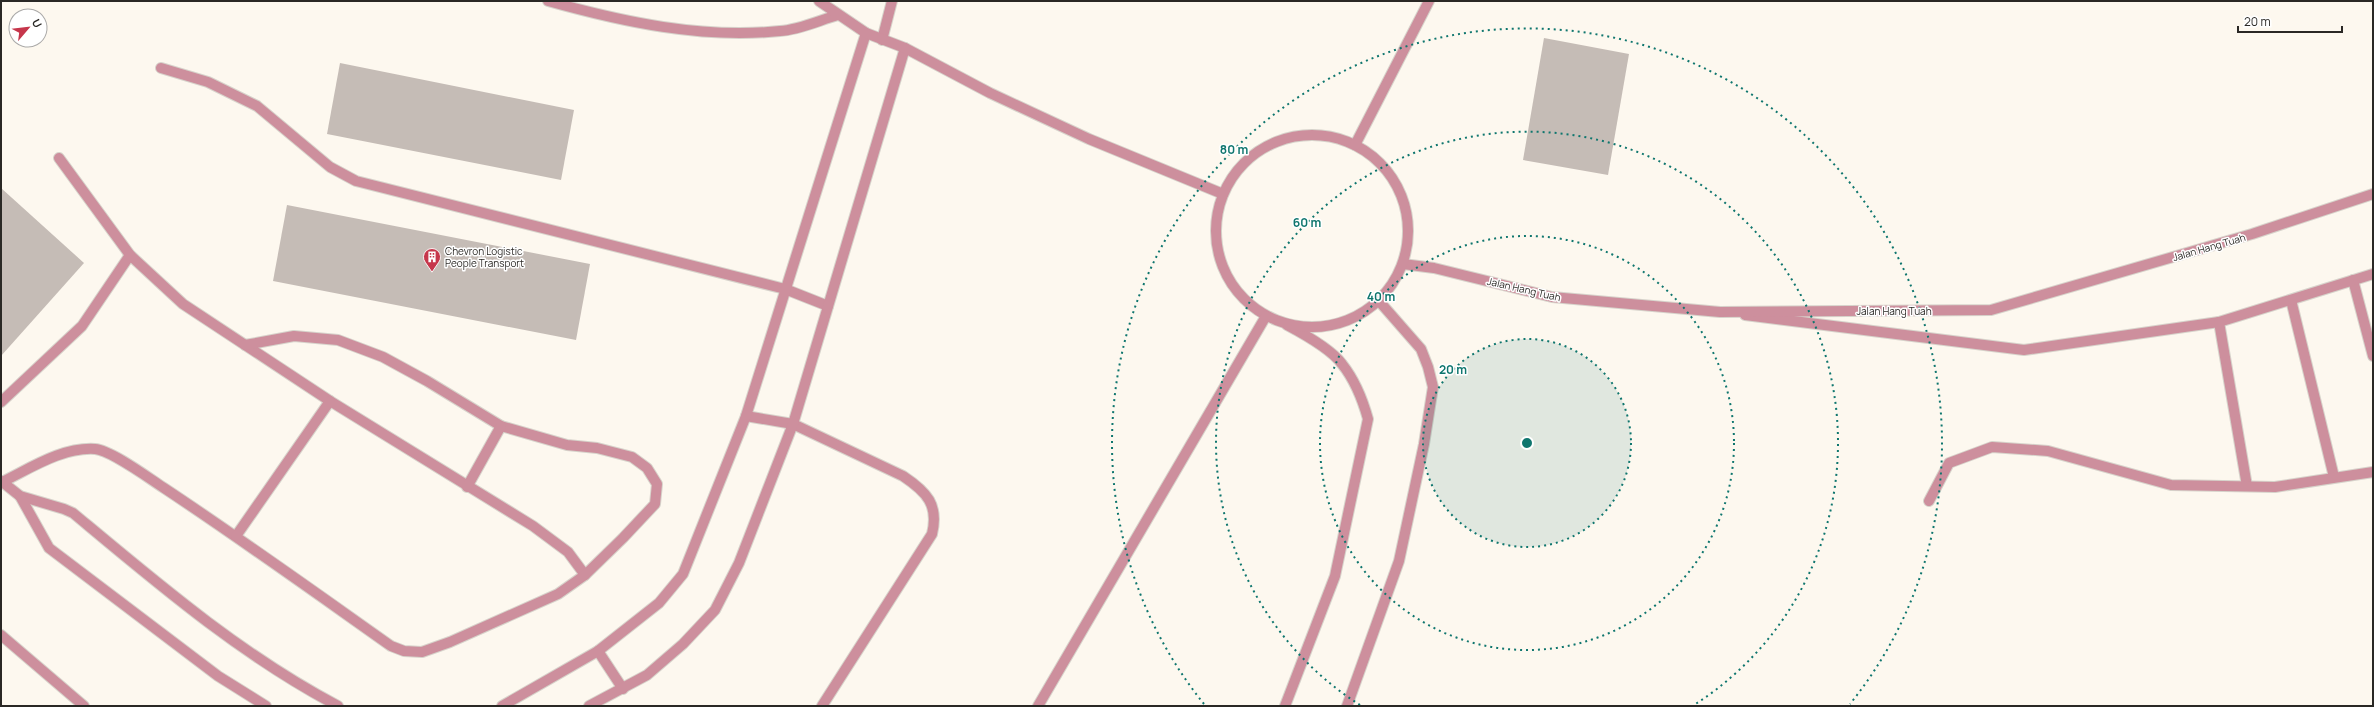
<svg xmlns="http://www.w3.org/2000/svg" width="2374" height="707" viewBox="0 0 2374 707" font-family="Manrope,sans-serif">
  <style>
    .building { fill: #c5bcb6 }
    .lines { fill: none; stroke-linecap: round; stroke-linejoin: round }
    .service-casing { stroke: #d7d3cb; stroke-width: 12 }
    .minor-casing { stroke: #d7d3cb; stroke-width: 12 }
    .tertiary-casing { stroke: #d7d3cb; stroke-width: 12 }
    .service { stroke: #cd8f9d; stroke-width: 10 }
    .minor { stroke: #cd8f9d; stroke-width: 10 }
    .tertiary { stroke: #cd8f9d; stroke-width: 10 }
    .ring { fill: none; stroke: #0f766e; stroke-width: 2; stroke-dasharray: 2 4 }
    .labels { text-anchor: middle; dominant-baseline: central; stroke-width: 3; stroke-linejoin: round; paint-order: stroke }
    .street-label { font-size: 10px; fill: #2a2825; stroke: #fff }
    .poi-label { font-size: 10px; fill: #2a2825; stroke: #fff; text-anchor: start }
    .centre { fill: #0f766e; stroke: #fff; stroke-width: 2 }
    .ring-label { font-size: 12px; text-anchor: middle; font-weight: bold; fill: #0f766e; stroke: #fff; stroke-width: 3; stroke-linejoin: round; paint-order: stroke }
  </style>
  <rect width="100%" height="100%" fill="#fdf8ef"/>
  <!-- building -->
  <g class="building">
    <polygon points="1544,38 1629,54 1608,175 1523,160"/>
    <polygon points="340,63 574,110 561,180 327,134"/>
    <polygon points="1,188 84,263 1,356"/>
    <polygon points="287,205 590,264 576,340 273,281"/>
  </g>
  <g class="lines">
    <defs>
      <g id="service">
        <path d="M548,1c75,21 154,38 232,30 19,-1 40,-11 58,-16"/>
        <polyline points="882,40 892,1"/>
        <polyline points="161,68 208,82 257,106 330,167 356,181 785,289 828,306"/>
        <polyline points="59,158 130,255 183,304 330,401 533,526 568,552 585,575"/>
        <polyline points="2353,280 2373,356"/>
        <polyline points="2291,300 2334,477"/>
        <polyline points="1745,315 2024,350 2219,322 2373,274"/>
        <polyline points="2219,322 2247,486"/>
        <polyline points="1,402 82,326 130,255"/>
        <path d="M746,416l47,8 110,52c24,16 36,29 29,58l-110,172"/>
        <path d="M1,481l19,15 44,13 9,4c84,70 168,142 265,193"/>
        <path d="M2,482c29,-14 60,-35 93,-33 16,1 55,30 69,39 77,51 152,105 227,158l13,5 18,1 28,-10 108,-48 27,-19 38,-37 32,-34 2,-20 -10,-16 -15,-11 -35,-9 -30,-3 -66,-19 -74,-45 -44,-24 -45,-17 -44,-4 -49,9"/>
        <polyline points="467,487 501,426"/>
        <polyline points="20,496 49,548 218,676 266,706"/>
        <polyline points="1929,501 1949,463 1992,447 2048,451 2171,485 2275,487 2373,472"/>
        <polyline points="236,536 330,401"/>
        <polyline points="598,651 623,689"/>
        <polyline points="502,706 598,651 659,603 683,574 746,416 866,33"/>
        <polyline points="589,706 647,675 683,644 715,610 739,563 793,424 905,48"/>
        <path d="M1285,706l50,-130 33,-157c-5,-18 -14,-40 -26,-55 -11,-15 -38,-30 -55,-39"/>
        <polyline points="1347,706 1399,561 1424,444 1433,387 1428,367 1421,349 1379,301"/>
      </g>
      <g id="minor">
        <polyline points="1403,264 1434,268 1552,297 1720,312 1991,310 2252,234 2373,194"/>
        <polyline points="1,635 84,706"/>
      </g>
      <g id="tertiary">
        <polyline points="819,1 866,33 905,48 990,93 1089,139 1223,194"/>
        <circle cx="1312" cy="231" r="96"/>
        <polyline points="1355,145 1429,1"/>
        <polyline points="1038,706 1266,316"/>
      </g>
    </defs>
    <!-- service casing -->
    <use href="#service" class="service-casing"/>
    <!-- minor casing -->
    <use href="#minor" class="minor-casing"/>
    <!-- tertiary casing -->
    <use href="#tertiary" class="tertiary-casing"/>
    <!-- service -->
    <use href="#service" class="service"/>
    <!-- minor -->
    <use href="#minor" class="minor"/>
    <!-- tertiary -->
    <use href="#tertiary" class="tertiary"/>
  </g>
  <!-- distance rings -->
  <circle cx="1527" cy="443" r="104" fill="#0f766e" fill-opacity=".12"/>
  <g class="ring">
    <circle cx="1527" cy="443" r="104"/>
    <circle cx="1527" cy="443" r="207"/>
    <path d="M1360 705A311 311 0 1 1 1694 705"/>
    <path d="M1204 704A415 415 0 1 1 1850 704"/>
  </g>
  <!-- icons -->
  <defs>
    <symbol id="building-pin" viewBox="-11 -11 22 30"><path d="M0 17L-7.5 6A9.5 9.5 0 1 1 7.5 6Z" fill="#c6364b" stroke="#fff"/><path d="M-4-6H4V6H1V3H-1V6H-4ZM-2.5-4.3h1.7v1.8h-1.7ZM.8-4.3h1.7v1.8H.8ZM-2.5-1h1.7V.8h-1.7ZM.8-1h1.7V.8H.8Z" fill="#fff"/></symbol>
  </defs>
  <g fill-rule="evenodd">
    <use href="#building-pin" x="422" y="247" width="20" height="27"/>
  </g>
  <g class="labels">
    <!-- street labels -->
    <g class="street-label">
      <text transform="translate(2209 247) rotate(-16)">Jalan Hang Tuah</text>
      <text transform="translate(1524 289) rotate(13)">Jalan Hang Tuah</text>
      <text x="1894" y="311">Jalan Hang Tuah</text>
    </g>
    <!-- poi labels -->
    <g class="poi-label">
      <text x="445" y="251">Chevron Logistic<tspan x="445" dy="12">People Transport</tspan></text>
    </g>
  </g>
  <circle cx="1527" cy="443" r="6" class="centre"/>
  <g class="ring-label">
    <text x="1234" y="154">80 m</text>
    <text x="1307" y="227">60 m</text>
    <text x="1381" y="301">40 m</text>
    <text x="1453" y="374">20 m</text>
  </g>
  <!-- border -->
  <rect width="2374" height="707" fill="none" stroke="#2a2825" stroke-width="4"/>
  <!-- north arrow -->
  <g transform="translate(28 28) rotate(62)"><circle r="19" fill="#ffffff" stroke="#aaa9a8"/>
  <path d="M0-3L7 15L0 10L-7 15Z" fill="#c6364b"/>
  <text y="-6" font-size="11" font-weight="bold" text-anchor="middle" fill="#2a2825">U</text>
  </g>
  <!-- scale -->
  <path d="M2238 26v6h104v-6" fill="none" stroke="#2a2825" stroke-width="2"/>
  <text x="2244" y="26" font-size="12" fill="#2a2825" stroke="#ffffff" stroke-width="3" paint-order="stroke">20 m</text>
</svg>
